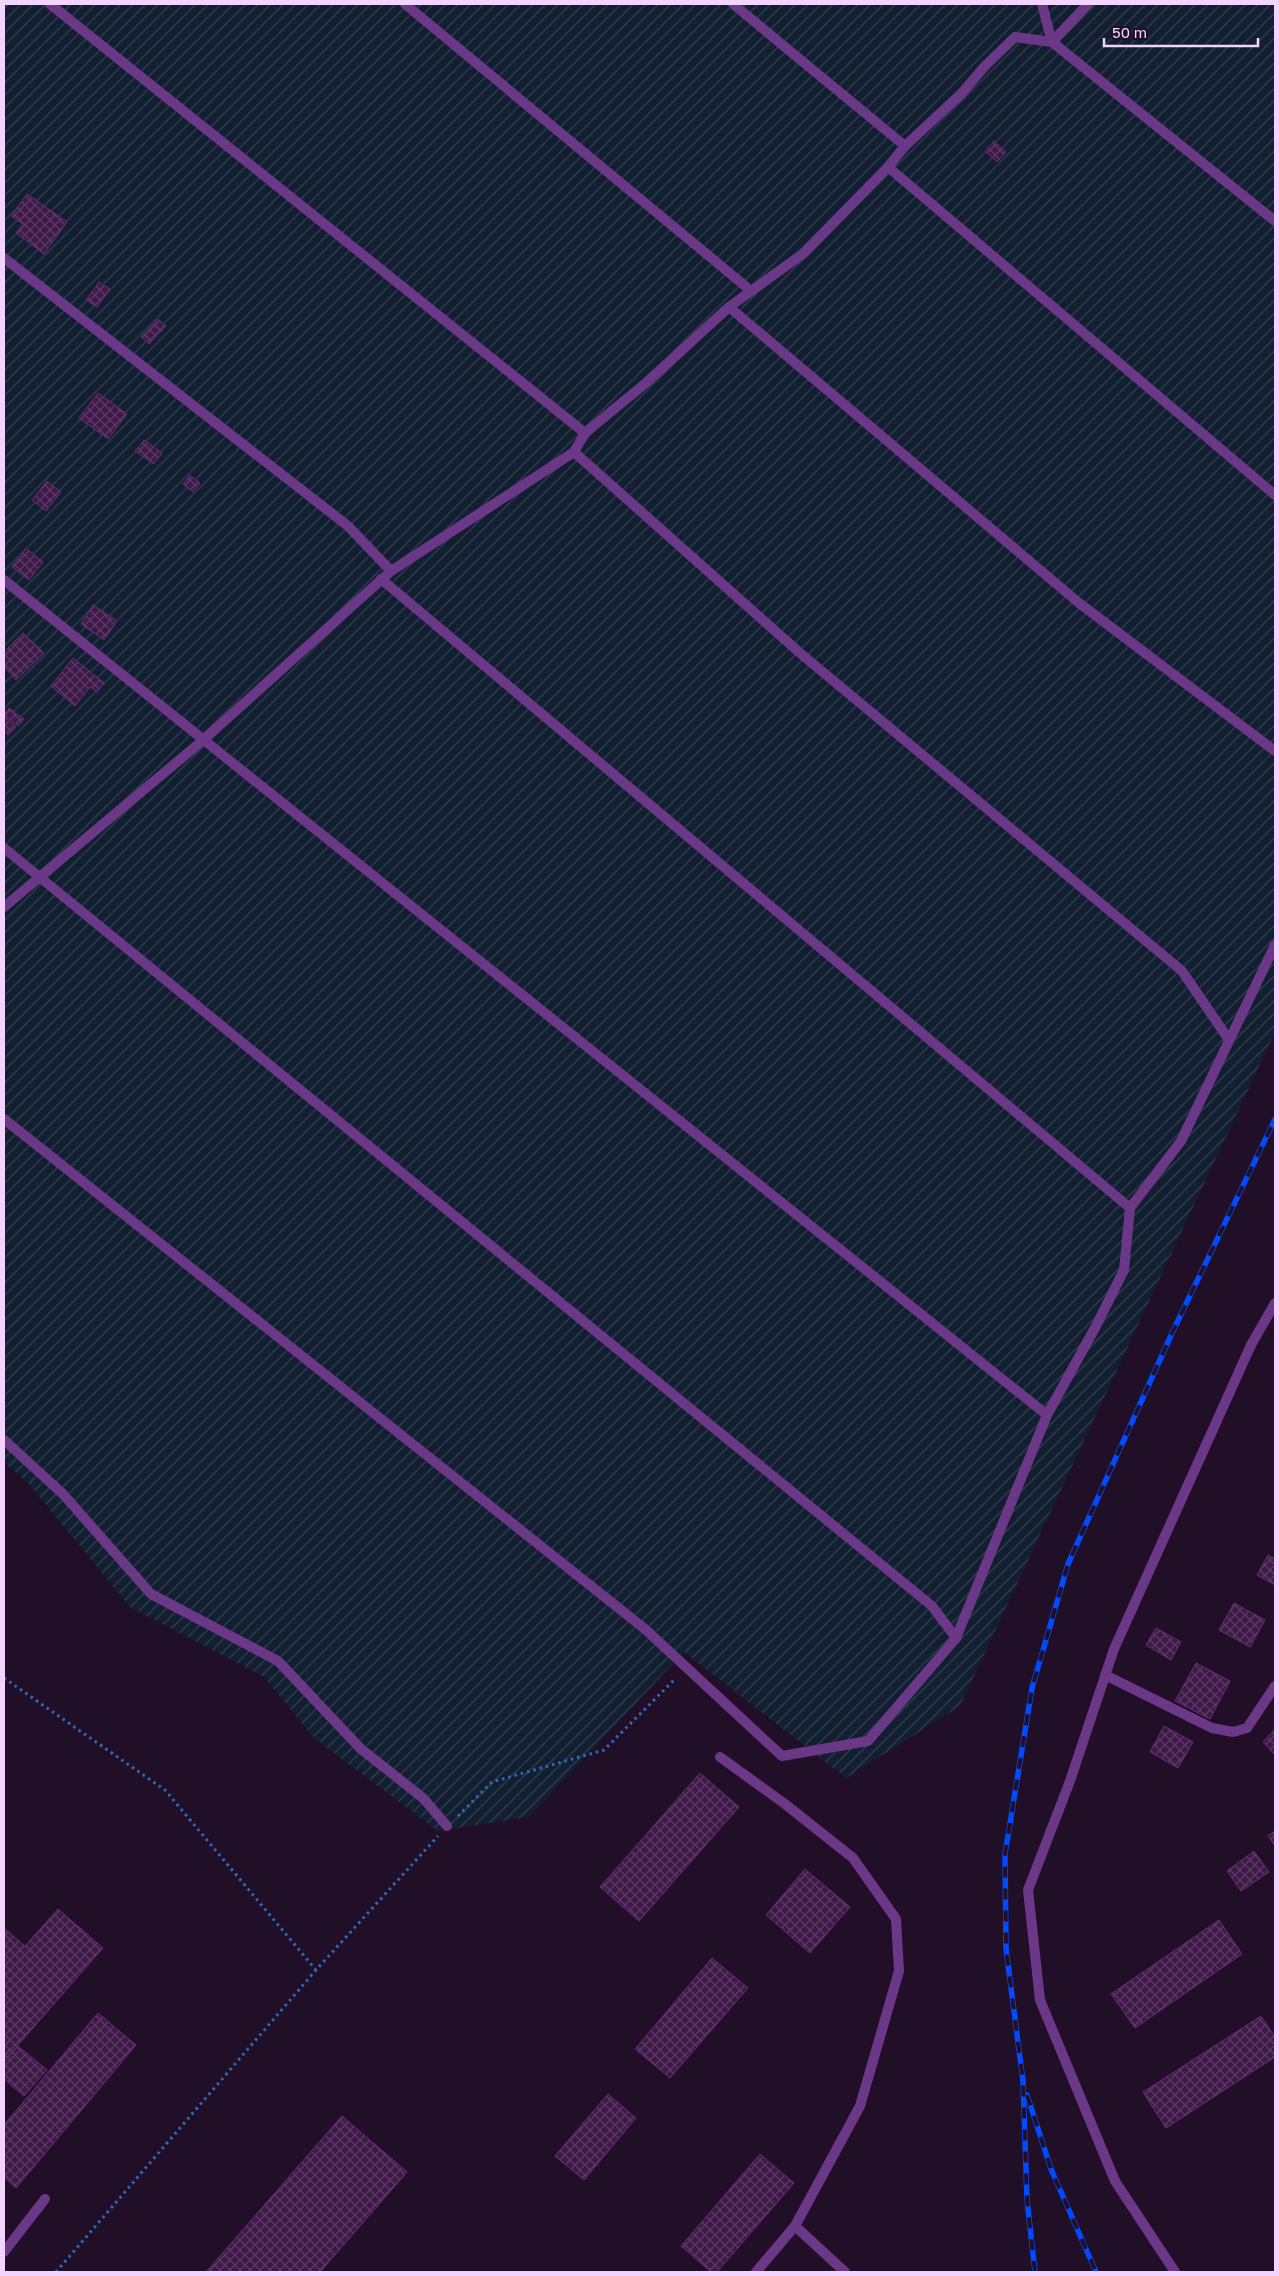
<svg xmlns="http://www.w3.org/2000/svg" width="1279" height="2276" viewBox="0 0 1279 2276" font-family="'Golos Text',sans-serif">
  <style>
    .garden { fill: url(#garden-furrows) }
    .building { fill: url(#building-cross-hatch); stroke: #672b75 }
    .lines { fill: none; stroke-linecap: round; stroke-linejoin: round }
    .path { stroke: #2b6dbc; stroke-width: 3; stroke-dasharray: 2.5 4; stroke-linecap: butt }
    .lane { stroke: #6b3887; stroke-width: 10 }
    .street { stroke: #6b3887; stroke-width: 10 }
    .rail-casing { stroke: #004bff; stroke-width: 5.5 }
    .rail { stroke: #210e27; stroke-width: 4; stroke-dasharray: 11; stroke-linecap: butt }
  </style>
  <defs>
    <pattern id="garden-furrows" width="10" height="10" patternUnits="userSpaceOnUse" patternTransform="scale(1.25)"><rect width="10" height="10" fill="#111f31"/><path d="M-1 1l2-2M0 10L10 0M9 11l2-2" fill="none" stroke="#343f50"/></pattern>
    <pattern id="building-cross-hatch" width="8" height="8" patternUnits="userSpaceOnUse" patternTransform="scale(1.25)"><rect width="8" height="8" fill="#3f1a48"/><path d="M0 0l8 8M0 8l8-8" fill="none" stroke="#5b3a63"/></pattern>
  </defs>
  <rect width="100%" height="100%" fill="#210e27"/>
  <!-- garden -->
  <polygon class="garden" points="4,4 1275,4 1275,1032 960,1706 846,1778 684,1652 529,1817 438,1831 315,1739 264,1677 130,1607 28,1483 4,1462"/>
  <!-- building -->
  <g class="building">
    <polygon points="994,141 1006,152 997,162 985,151"/>
    <polygon points="27,194 67,222 44,254 16,233 23,224 11,216"/>
    <polygon points="99,282 110,289 97,307 86,300"/>
    <polygon points="158,319 166,326 149,344 141,337"/>
    <polygon points="98,393 127,414 108,439 79,418"/>
    <polygon points="144,440 162,453 154,464 135,451"/>
    <polygon points="190,475 200,483 193,492 183,484"/>
    <polygon points="47,481 61,492 46,511 32,500"/>
    <polygon points="26,548 43,562 29,580 12,567"/>
    <polygon points="93,605 117,621 104,640 81,624"/>
    <polygon points="23,633 44,653 16,680 4,667 4,652"/>
    <polygon points="73,658 104,683 97,692 90,687 75,706 51,686"/>
    <polygon points="9,708 24,719 18,726 4,715"/>
    <polygon points="4,717 16,727 8,735 4,731"/>
    <polygon points="1268,1555 1275,1559 1275,1585 1257,1575"/>
    <polygon points="1234,1603 1265,1620 1250,1647 1219,1630"/>
    <polygon points="1156,1628 1181,1642 1171,1660 1146,1645"/>
    <polygon points="1196,1663 1230,1681 1210,1719 1175,1701"/>
    <polygon points="1164,1726 1193,1742 1178,1768 1150,1752"/>
    <polygon points="1275,1729 1275,1755 1263,1742"/>
    <polygon points="700,1773 739,1807 639,1921 600,1887"/>
    <polygon points="1275,1831 1275,1846 1268,1836"/>
    <polygon points="1254,1851 1269,1872 1241,1891 1227,1871"/>
    <polygon points="805,1869 850,1907 810,1953 766,1915"/>
    <polygon points="58,1909 103,1948 4,2061 4,1928 25,1946"/>
    <polygon points="1219,1920 1242,1954 1135,2028 1111,1994"/>
    <polygon points="712,1958 748,1988 670,2078 635,2049"/>
    <polygon points="98,2013 136,2045 16,2188 4,2177 4,2125"/>
    <polygon points="1261,2016 1275,2037 1275,2057 1166,2128 1143,2092"/>
    <polygon points="18,2046 47,2070 24,2096 4,2079 4,2062"/>
    <polygon points="608,2094 636,2118 584,2180 555,2156"/>
    <polygon points="342,2116 407,2172 320,2272 206,2272"/>
    <polygon points="760,2154 794,2183 717,2272 711,2272 681,2246"/>
  </g>
  <g class="lines">
    <!-- path -->
    <g class="path">
      <polyline points="4,1678 165,1790 316,1970"/>
      <polyline points="458,1816 492,1782 604,1750 676,1678"/>
      <polyline points="56,2272 316,1970 438,1836"/>
    </g>
    <!-- lane -->
    <g class="lane">
      <polyline points="50,4 585,433"/>
      <polyline points="405,4 750,290"/>
      <polyline points="733,4 905,146"/>
      <polyline points="1042,4 1052,42 1275,221"/>
      <polyline points="888,167 1275,495"/>
      <polyline points="4,258 348,526 391,571"/>
      <polyline points="729,307 1079,603 1275,751"/>
      <polyline points="574,452 800,653 1182,971 1229,1040"/>
      <polyline points="381,579 1130,1208"/>
      <polyline points="4,580 1047,1415"/>
      <polyline points="4,848 932,1606 956,1638"/>
      <polyline points="4,907 202,741 391,571 574,452 585,433 647,382 729,307 804,253 888,167 905,146 961,94 985,66 1015,37 1052,42 1088,4"/>
      <polyline points="4,1119 645,1629 782,1756 868,1741 956,1638 1047,1415 1096,1326 1124,1270 1130,1208 1181,1141 1275,945"/>
      <polyline points="1251,1345 1275,1303"/>
      <polyline points="4,1440 63,1494 151,1594 278,1661 361,1749 423,1798 447,1826"/>
      <polyline points="1105,1675 1212,1728 1233,1732 1247,1728 1275,1686"/>
      <polyline points="720,1757 785,1804 853,1858 896,1919 899,1971 860,2106 795,2226 756,2272"/>
    </g>
    <!-- street -->
    <g class="street">
      <polyline points="795,2226 845,2272"/>
      <polyline points="4,2252 45,2199"/>
      <polyline points="1175,2272 1115,2181 1040,2000 1028,1890 1070,1781 1114,1649 1251,1345"/>
    </g>
    <defs>
      <g id="rail">
        <polyline points="1027,2095 1051,2169 1096,2272"/>
        <polyline points="1035,2272 1027,2200 1023,2081 1006,1949 1005,1854 1032,1688 1068,1564 1172,1333 1275,1119"/>
      </g>
    </defs>
    <!-- rail casing -->
    <use href="#rail" class="rail-casing"/>
    <!-- rail -->
    <use href="#rail" class="rail"/>
  </g>
  <!-- border -->
  <rect width="1279" height="2276" fill="none" stroke="#f3d4ff" stroke-width="10"/>
  <!-- scale -->
  <path d="M1104 38v8h154v-8" fill="none" stroke="#f3d4ff" stroke-width="2.5"/>
  <text x="1112" y="38" font-size="15" fill="#f3d4ff" stroke="#210e27" stroke-width="4" paint-order="stroke">50 m</text>
</svg>
